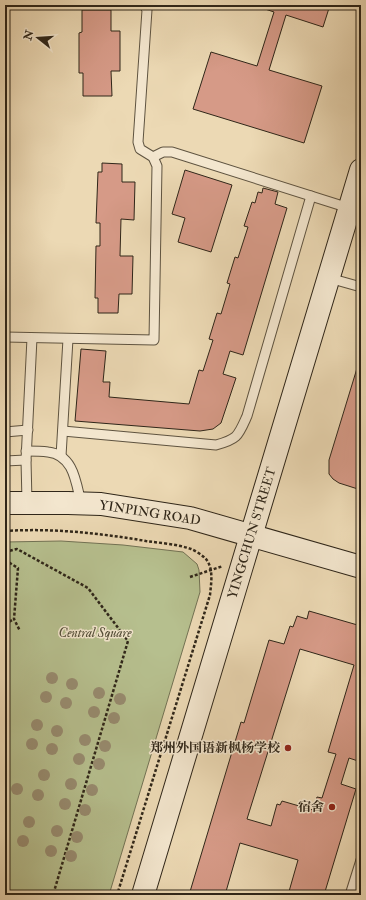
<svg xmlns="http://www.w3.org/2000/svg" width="366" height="900" viewBox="0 0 366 900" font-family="'IM FELL Double Pica','Noto Serif SC',serif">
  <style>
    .green { fill: #b6bf8e; stroke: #727254 }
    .building { fill: #d69a87; stroke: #2f2619; fill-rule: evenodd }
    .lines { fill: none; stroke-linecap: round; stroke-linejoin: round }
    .lane-casing { stroke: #5e5340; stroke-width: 11 }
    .secondary-casing { stroke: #2f2619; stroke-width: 24 }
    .path { stroke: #2f2619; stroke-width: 2.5; stroke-dasharray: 3 2; stroke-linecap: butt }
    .lane { stroke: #f3e6ce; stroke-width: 9 }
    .secondary { stroke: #f3e6ce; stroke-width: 22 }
    .tree { fill: #978b6f }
    .poi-dot { fill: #8f2418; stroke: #f3e6ce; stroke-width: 1.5 }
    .labels { text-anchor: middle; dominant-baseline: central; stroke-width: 3; stroke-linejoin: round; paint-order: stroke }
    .street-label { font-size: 13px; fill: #2f2619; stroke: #f3e6ce }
    .park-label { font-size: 13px; font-style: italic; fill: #514c36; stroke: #f3e6ce }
    .poi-label { font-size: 13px; font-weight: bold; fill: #2f2619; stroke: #f3e6ce; text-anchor: end }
  </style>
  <rect width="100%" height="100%" fill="#ecd9b4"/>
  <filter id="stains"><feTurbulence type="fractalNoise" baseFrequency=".005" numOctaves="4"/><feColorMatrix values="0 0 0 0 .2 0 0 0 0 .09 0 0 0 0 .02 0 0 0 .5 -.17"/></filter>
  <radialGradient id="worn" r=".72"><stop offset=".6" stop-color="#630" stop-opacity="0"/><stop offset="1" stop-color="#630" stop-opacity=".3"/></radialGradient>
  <!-- green -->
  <polygon class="green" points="61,541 123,545 183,552 197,564 199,570 200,592 109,895 5,895 5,542"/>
  <!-- building -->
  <g class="building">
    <polygon points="263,5 330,5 323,27 286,15 269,70 322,86 304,143 193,109 211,52 257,66 274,12 262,8"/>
    <polygon points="82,10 111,10 111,31 120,31 120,71 111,71 112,96 83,96 83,73 79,73 79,33 82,32"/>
    <polygon points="102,163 122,164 122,182 135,182 134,220 121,219 120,256 133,256 132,294 119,294 118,313 98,313 98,298 95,298 96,246 100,246 100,223 96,223 98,172 102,172"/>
    <polygon points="185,170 232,185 211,252 178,242 185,218 172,214"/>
    <polygon points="263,188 278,192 275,204 287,208 243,355 230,351 223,374 236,378 221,423 213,429 200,431 75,421 81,349 106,351 103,382 110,382 109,397 189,404 199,370 203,371 213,340 209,339 217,313 221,314 230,284 227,283 235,257 238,258 248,227 244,226 252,202 255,203 258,192 262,193"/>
    <polygon points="358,365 361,365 361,490 339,483 333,479 329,474 329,460"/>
    <path d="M309,611l52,15v136l-12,-4 -8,26 15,5 -32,106h-36l10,-35 -58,-17 -15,52h-36l52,-173 3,1 25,-83 15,4 6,-18 3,1 4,-11 10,3zM300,649l54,16 -26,87 8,2 -14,44 -5,-1 -4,13 -31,-9 -2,4 -3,-1 -6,22 -24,-7z"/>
  </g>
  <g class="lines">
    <defs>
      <g id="lane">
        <polyline points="153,157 163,152 172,152 349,208"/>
        <polyline points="329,278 361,287"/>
        <polyline points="5,337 154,340 157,166 153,157 140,149 138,142 147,10 144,5"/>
        <path d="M63,431l153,14c22,-6 22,-9 31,-29l64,-220"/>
        <polyline points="5,432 28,430"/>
        <path d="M26,451c8,0 15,0 22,1 26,3 28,31 33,51"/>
        <polyline points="61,456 68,339"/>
        <polyline points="5,461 26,460"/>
        <polyline points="27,502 26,460 32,338"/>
        <polyline points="350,895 361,860"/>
      </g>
      <g id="secondary">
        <polyline points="5,503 68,503 101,504 190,518 361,567"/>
        <polyline points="143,895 361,170"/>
      </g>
    </defs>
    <!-- lane casing -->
    <use href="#lane" class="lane-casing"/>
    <!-- secondary casing -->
    <use href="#secondary" class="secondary-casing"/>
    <!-- path -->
    <g class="path">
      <path d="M5,531c47,-3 94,2 141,10 14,2 31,3 45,8 5,2 11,6 15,10 8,10 5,25 4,36l-93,300"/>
      <polyline points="5,552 17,549 88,588 128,641 53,895"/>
      <polyline points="5,560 18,568 14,619 20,631"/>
      <polyline points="190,577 223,566"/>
      <polyline points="5,624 14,619"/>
    </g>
    <!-- lane -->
    <use href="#lane" class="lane"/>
    <!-- secondary -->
    <use href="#secondary" class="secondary"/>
  </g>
  <!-- trees -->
  <g class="tree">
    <circle cx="52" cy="678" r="6"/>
    <circle cx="72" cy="684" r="6"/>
    <circle cx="99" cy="693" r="6"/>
    <circle cx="46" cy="697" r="6"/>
    <circle cx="120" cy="699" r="6"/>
    <circle cx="66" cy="703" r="6"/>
    <circle cx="94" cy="712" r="6"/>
    <circle cx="114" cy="718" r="6"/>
    <circle cx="37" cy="725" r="6"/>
    <circle cx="57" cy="731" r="6"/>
    <circle cx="85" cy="740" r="6"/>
    <circle cx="32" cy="744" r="6"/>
    <circle cx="105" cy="746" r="6"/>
    <circle cx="52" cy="749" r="6"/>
    <circle cx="79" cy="759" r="6"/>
    <circle cx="99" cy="764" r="6"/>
    <circle cx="44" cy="775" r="6"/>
    <circle cx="71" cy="784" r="6"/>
    <circle cx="17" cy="789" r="6"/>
    <circle cx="92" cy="790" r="6"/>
    <circle cx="38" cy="795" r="6"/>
    <circle cx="65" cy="804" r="6"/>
    <circle cx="85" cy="810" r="6"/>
    <circle cx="29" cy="822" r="6"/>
    <circle cx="57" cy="831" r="6"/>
    <circle cx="77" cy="837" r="6"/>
    <circle cx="23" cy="841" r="6"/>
    <circle cx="51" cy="851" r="6"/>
    <circle cx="71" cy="856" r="6"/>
  </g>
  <!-- markers -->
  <g class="poi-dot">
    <circle cx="288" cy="748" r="4"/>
    <circle cx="332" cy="807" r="4"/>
  </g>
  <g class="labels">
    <!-- street labels -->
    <g class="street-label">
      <text transform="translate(150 513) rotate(9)">YINPING ROAD</text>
      <text transform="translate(252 533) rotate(-73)">YINGCHUN STREET</text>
    </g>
    <!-- park labels -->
    <g class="park-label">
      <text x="95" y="633">Central Square</text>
    </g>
    <!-- poi labels -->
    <g class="poi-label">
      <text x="280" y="748">郑州外国语新枫杨学校</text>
      <text x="324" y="807">宿舍</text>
    </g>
  </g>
  <!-- margin -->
  <rect width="366" height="900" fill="none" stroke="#ecd9b4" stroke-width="20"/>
  <rect x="6" y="6" width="354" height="888" fill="none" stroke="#2f2619" stroke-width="2"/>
  <rect x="10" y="10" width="346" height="880" fill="none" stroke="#2f2619"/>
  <!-- north arrow -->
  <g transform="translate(38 38) rotate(287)" stroke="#f3e6ce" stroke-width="3" paint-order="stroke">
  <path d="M0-3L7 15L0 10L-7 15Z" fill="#2f2619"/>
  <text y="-6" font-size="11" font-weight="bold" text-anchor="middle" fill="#2f2619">N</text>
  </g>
  <rect width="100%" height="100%" filter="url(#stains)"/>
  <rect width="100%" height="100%" fill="url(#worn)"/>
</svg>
